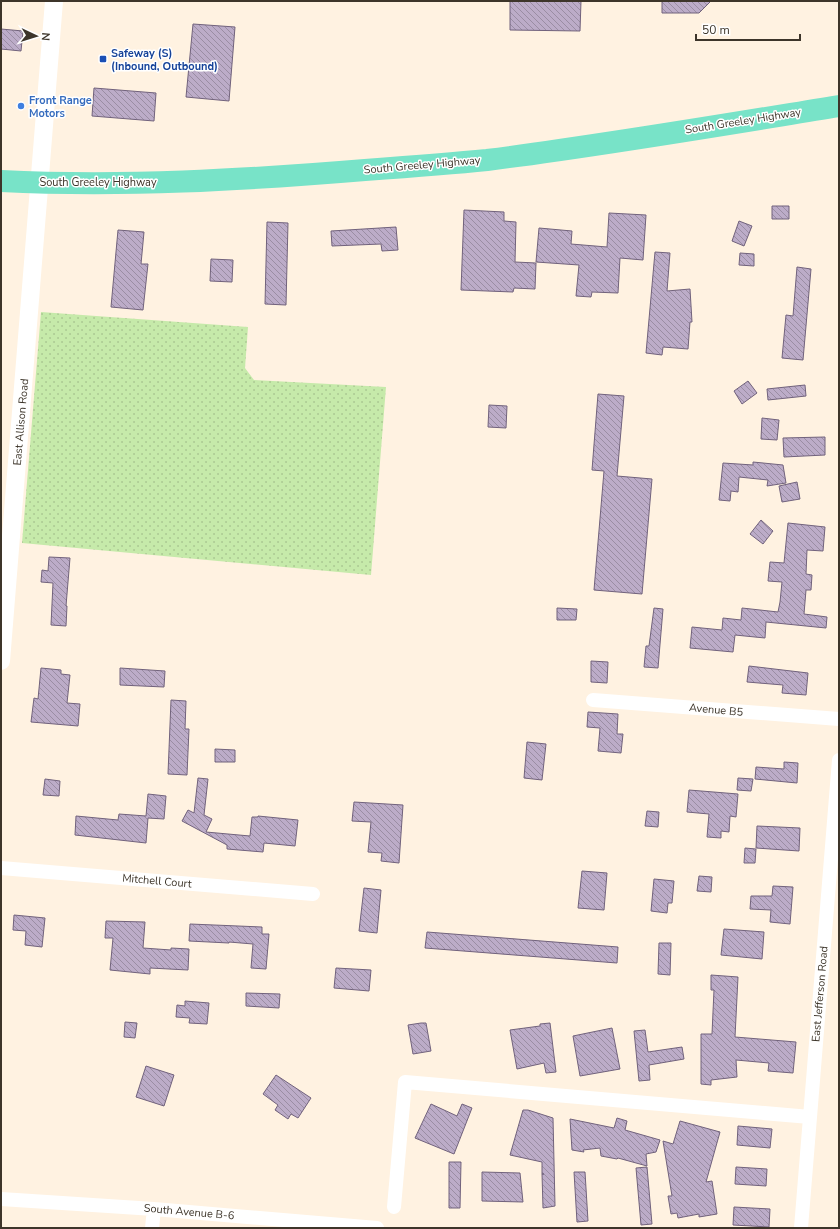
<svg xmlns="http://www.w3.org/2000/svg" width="840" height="1229" font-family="'Nunito Sans',sans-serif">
<defs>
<pattern id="grass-dots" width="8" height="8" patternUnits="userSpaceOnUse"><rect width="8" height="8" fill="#c6eaaa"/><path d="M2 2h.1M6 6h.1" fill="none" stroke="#abc992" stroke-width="1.8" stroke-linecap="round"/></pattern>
<pattern id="building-back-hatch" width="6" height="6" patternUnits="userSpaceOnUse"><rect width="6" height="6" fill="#bcacc8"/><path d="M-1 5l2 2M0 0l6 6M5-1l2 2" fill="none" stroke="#9a8da3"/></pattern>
</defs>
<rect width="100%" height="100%" fill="#fff2e1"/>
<!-- grass -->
<path fill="url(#grass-dots)" d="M 41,312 L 248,327 L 245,368 L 254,380 L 386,387 L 371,575 L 22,543 Z"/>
<!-- building -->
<path fill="url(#building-back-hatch)" stroke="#71627c" d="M 510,1 L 581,1 L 580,31 L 510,30 Z
M 662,1 L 711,1 L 699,13 L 662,13 Z
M 193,24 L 235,27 L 229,101 L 186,97 Z
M 1,29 L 23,31 L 21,51 L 1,49 Z
M 94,88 L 156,93 L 154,121 L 92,116 Z
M 772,206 L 789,206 L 789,219 L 772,219 Z
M 464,210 L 504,212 L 504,221 L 516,222 L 515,262 L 536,263 L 535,289 L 514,288 L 513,292 L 461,290 Z
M 609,213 L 646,215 L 643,260 L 620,258 L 618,293 L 592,292 L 591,297 L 576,296 L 579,265 L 536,262 L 539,228 L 572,231 L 571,244 L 607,247 Z
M 739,221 L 752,226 L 744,246 L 732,241 Z
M 267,222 L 288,223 L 286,305 L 265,304 Z
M 396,227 L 398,250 L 382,251 L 381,244 L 332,246 L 331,231 Z
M 118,230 L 144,232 L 141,264 L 148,264 L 143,310 L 111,307 Z
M 655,252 L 670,253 L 667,291 L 690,289 L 692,322 L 690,322 L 688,349 L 663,347 L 662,355 L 646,353 Z
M 740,253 L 754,254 L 754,266 L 739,265 Z
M 211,259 L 233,260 L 232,282 L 210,281 Z
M 797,267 L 811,269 L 803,360 L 782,358 L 786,315 L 793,316 Z
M 748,381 L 757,393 L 742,404 L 734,391 Z
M 805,385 L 806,396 L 768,400 L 767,389 Z
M 598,394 L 624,396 L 617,476 L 652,479 L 642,594 L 594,590 L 604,471 L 592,470 Z
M 489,405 L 507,406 L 506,428 L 488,427 Z
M 762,418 L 779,420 L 777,440 L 761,439 Z
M 825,437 L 825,455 L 784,457 L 783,438 Z
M 753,462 L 783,465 L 786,483 L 767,486 L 768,480 L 739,477 L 738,492 L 731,491 L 730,501 L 719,500 L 723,463 L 753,465 Z
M 797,482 L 800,499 L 782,502 L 779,486 Z
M 761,520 L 773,531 L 763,544 L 750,534 Z
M 788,523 L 825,527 L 823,551 L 807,550 L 806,574 L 812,575 L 811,590 L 806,590 L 804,614 L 827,617 L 826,628 L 766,622 L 765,638 L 735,635 L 733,652 L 690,648 L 692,627 L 722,630 L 723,618 L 741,620 L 742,608 L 778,612 L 780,602 L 782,582 L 768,581 L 770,562 L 784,563 Z
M 49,557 L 70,558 L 66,606 L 67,606 L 66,626 L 51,625 L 53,583 L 41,582 L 42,570 L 48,571 Z
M 557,608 L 577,609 L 576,620 L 557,620 Z
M 654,608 L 663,609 L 658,668 L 644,667 L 646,646 L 649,646 Z
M 591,661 L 608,662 L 607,683 L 591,682 Z
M 749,666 L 808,673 L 806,695 L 782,693 L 783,685 L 747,682 Z
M 41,668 L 61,670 L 61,674 L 70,675 L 67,703 L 80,704 L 78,726 L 31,722 L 34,698 L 38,699 Z
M 120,668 L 165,671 L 164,687 L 120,685 Z
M 171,700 L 186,701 L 185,729 L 189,729 L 187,775 L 168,774 Z
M 588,712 L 618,714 L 617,734 L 623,734 L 621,753 L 598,751 L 600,728 L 587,727 Z
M 527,742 L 546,744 L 542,780 L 524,778 Z
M 215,749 L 235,750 L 235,762 L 215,762 Z
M 784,762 L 798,763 L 797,783 L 755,779 L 756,767 L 784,769 Z
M 198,778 L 208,779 L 204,815 L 212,819 L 206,832 L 250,836 L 252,817 L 258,817 L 258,816 L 298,820 L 295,846 L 264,843 L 263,852 L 227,849 L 227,845 L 182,821 L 188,810 L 194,813 Z
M 738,778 L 753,779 L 751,791 L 737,790 Z
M 45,779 L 60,781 L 59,796 L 43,795 Z
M 689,790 L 738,794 L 736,817 L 730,816 L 729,832 L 721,831 L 721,838 L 707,837 L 709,814 L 687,812 Z
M 148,794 L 166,796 L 164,819 L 148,818 L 146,843 L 75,835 L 76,816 L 118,820 L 119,814 L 146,816 Z
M 354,802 L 403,805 L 399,863 L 381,861 L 382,853 L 368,852 L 371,822 L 352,821 Z
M 647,811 L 659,812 L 658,827 L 645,826 Z
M 757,826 L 800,828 L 799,851 L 756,848 Z
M 745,848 L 756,849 L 755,863 L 744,863 Z
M 582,871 L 607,873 L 604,910 L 578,908 Z
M 699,876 L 712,877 L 711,892 L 697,891 Z
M 654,879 L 674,881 L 672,903 L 668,903 L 667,913 L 651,911 Z
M 773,886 L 793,887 L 790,924 L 770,922 L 771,910 L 750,909 L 751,896 L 772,896 Z
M 364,888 L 381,890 L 377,933 L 359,931 Z
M 14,915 L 45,918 L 42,947 L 25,945 L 26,931 L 13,930 Z
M 106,921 L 145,922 L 143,948 L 171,950 L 171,948 L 189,949 L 188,970 L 150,968 L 150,974 L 110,970 L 113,938 L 105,938 Z
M 190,924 L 262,927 L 262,934 L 269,934 L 266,969 L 251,968 L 253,944 L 229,942 L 229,943 L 189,941 Z
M 724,929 L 764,932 L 762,959 L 721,955 Z
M 427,932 L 618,947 L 617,963 L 425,948 Z
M 659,943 L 671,943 L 670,975 L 658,974 Z
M 336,968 L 371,970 L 369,991 L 334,988 Z
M 711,975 L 738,977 L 735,1037 L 796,1042 L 793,1073 L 768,1071 L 769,1063 L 736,1060 L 737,1077 L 711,1080 L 711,1085 L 701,1084 L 701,1034 L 712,1034 L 714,990 L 711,990 Z
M 246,993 L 280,994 L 279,1008 L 246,1006 Z
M 185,1001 L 209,1003 L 207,1024 L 189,1023 L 190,1018 L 176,1017 L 177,1005 L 185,1006 Z
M 125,1022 L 137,1023 L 135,1038 L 124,1037 Z
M 421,1023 L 426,1023 L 431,1051 L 413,1054 L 408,1025 Z
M 550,1023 L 556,1072 L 546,1073 L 544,1063 L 517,1069 L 510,1030 L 540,1026 L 540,1024 Z
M 612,1028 L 620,1069 L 580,1076 L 573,1036 Z
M 645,1030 L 648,1052 L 682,1047 L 684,1059 L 649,1065 L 650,1080 L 639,1081 L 634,1031 Z
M 146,1066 L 174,1075 L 164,1106 L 136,1097 Z
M 276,1075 L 311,1098 L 298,1118 L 291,1114 L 288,1119 L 275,1110 L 278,1105 L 263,1094 Z
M 431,1104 L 457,1116 L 462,1104 L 472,1108 L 454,1154 L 415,1138 Z
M 523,1110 L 528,1110 L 553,1118 L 555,1206 L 543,1208 L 542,1174 L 544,1174 L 542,1174 L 542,1162 L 510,1155 Z
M 617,1118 L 627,1121 L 625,1130 L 660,1140 L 656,1152 L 646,1154 L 647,1166 L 618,1158 L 617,1159 L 601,1156 L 600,1148 L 583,1150 L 584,1152 L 572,1150 L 570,1119 L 614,1128 Z
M 680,1121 L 720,1132 L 706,1182 L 712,1181 L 717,1214 L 699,1217 L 699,1214 L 678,1218 L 677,1213 L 671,1214 L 668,1196 L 672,1196 L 663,1141 L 673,1144 Z
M 738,1126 L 772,1129 L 770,1148 L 737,1145 Z
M 449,1162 L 461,1162 L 460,1208 L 449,1208 Z
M 647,1167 L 652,1224 L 641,1225 L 636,1168 Z
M 736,1167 L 767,1169 L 766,1186 L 735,1184 Z
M 482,1172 L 520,1173 L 523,1202 L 482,1201 Z
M 574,1172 L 585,1172 L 588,1221 L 577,1222 Z
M 734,1207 L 770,1209 L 769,1227 L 733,1225 Z"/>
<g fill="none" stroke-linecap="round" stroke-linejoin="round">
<!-- minor -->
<path stroke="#fff" stroke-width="14" d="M 593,700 L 839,719
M 1,868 L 313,894
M 1,1199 L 154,1209 L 377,1228
M 394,1207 L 405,1082 L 810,1117
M 152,1228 L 154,1209
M 801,1228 L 839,760"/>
<!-- tertiary -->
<path stroke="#fff" stroke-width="18" d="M 1,661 L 54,1"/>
<!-- trunk -->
<path stroke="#78e3c8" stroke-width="22" d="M 1,181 C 122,187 244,180 365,170 C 406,167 447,164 487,160 C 605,145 722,125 839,106"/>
</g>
<!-- markers -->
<rect fill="#1a4fb4" stroke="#fff" stroke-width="1.5" x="99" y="55" width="8" height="8" rx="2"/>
<circle fill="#3f7fe0" stroke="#fff" stroke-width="1.5" cx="21" cy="106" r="4"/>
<g text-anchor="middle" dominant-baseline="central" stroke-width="3" stroke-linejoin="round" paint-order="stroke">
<!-- transit labels -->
<g font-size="11" font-weight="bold" fill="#164399" stroke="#fff" text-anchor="start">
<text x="111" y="53">Safeway (S)<tspan x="111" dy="13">(Inbound, Outbound)</tspan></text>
</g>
<!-- shop labels -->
<g font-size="11" font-weight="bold" fill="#366cbe" stroke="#fff" text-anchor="start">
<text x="29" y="100">Front Range<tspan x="29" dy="13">Motors</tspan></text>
</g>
<!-- street labels -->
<g font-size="11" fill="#3d352a" stroke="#fff">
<text transform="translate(743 121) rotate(-9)">South Greeley Highway</text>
<text transform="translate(422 165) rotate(-5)">South Greeley Highway</text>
<text x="98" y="182">South Greeley Highway</text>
<text transform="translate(21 422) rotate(-85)">East Allison Road</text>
<text transform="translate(716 710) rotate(5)">Avenue B5</text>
<text transform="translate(157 881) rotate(5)">Mitchell Court</text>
<text transform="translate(820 994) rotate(-85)">East Jefferson Road</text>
<text transform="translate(189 1212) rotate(5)">South Avenue B-6</text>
</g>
</g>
<!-- border -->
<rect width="840" height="1229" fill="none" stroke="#3d352a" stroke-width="4"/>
<!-- north arrow -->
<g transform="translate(36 36) rotate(94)" stroke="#ffffff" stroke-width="3" paint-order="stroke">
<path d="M0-3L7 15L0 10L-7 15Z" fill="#3d352a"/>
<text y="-6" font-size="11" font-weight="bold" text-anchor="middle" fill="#3d352a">N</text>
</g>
<!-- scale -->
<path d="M696 34v6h104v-6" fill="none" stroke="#3d352a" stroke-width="2"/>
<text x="702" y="34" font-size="12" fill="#3d352a" stroke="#ffffff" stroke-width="3" paint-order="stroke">50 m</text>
</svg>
